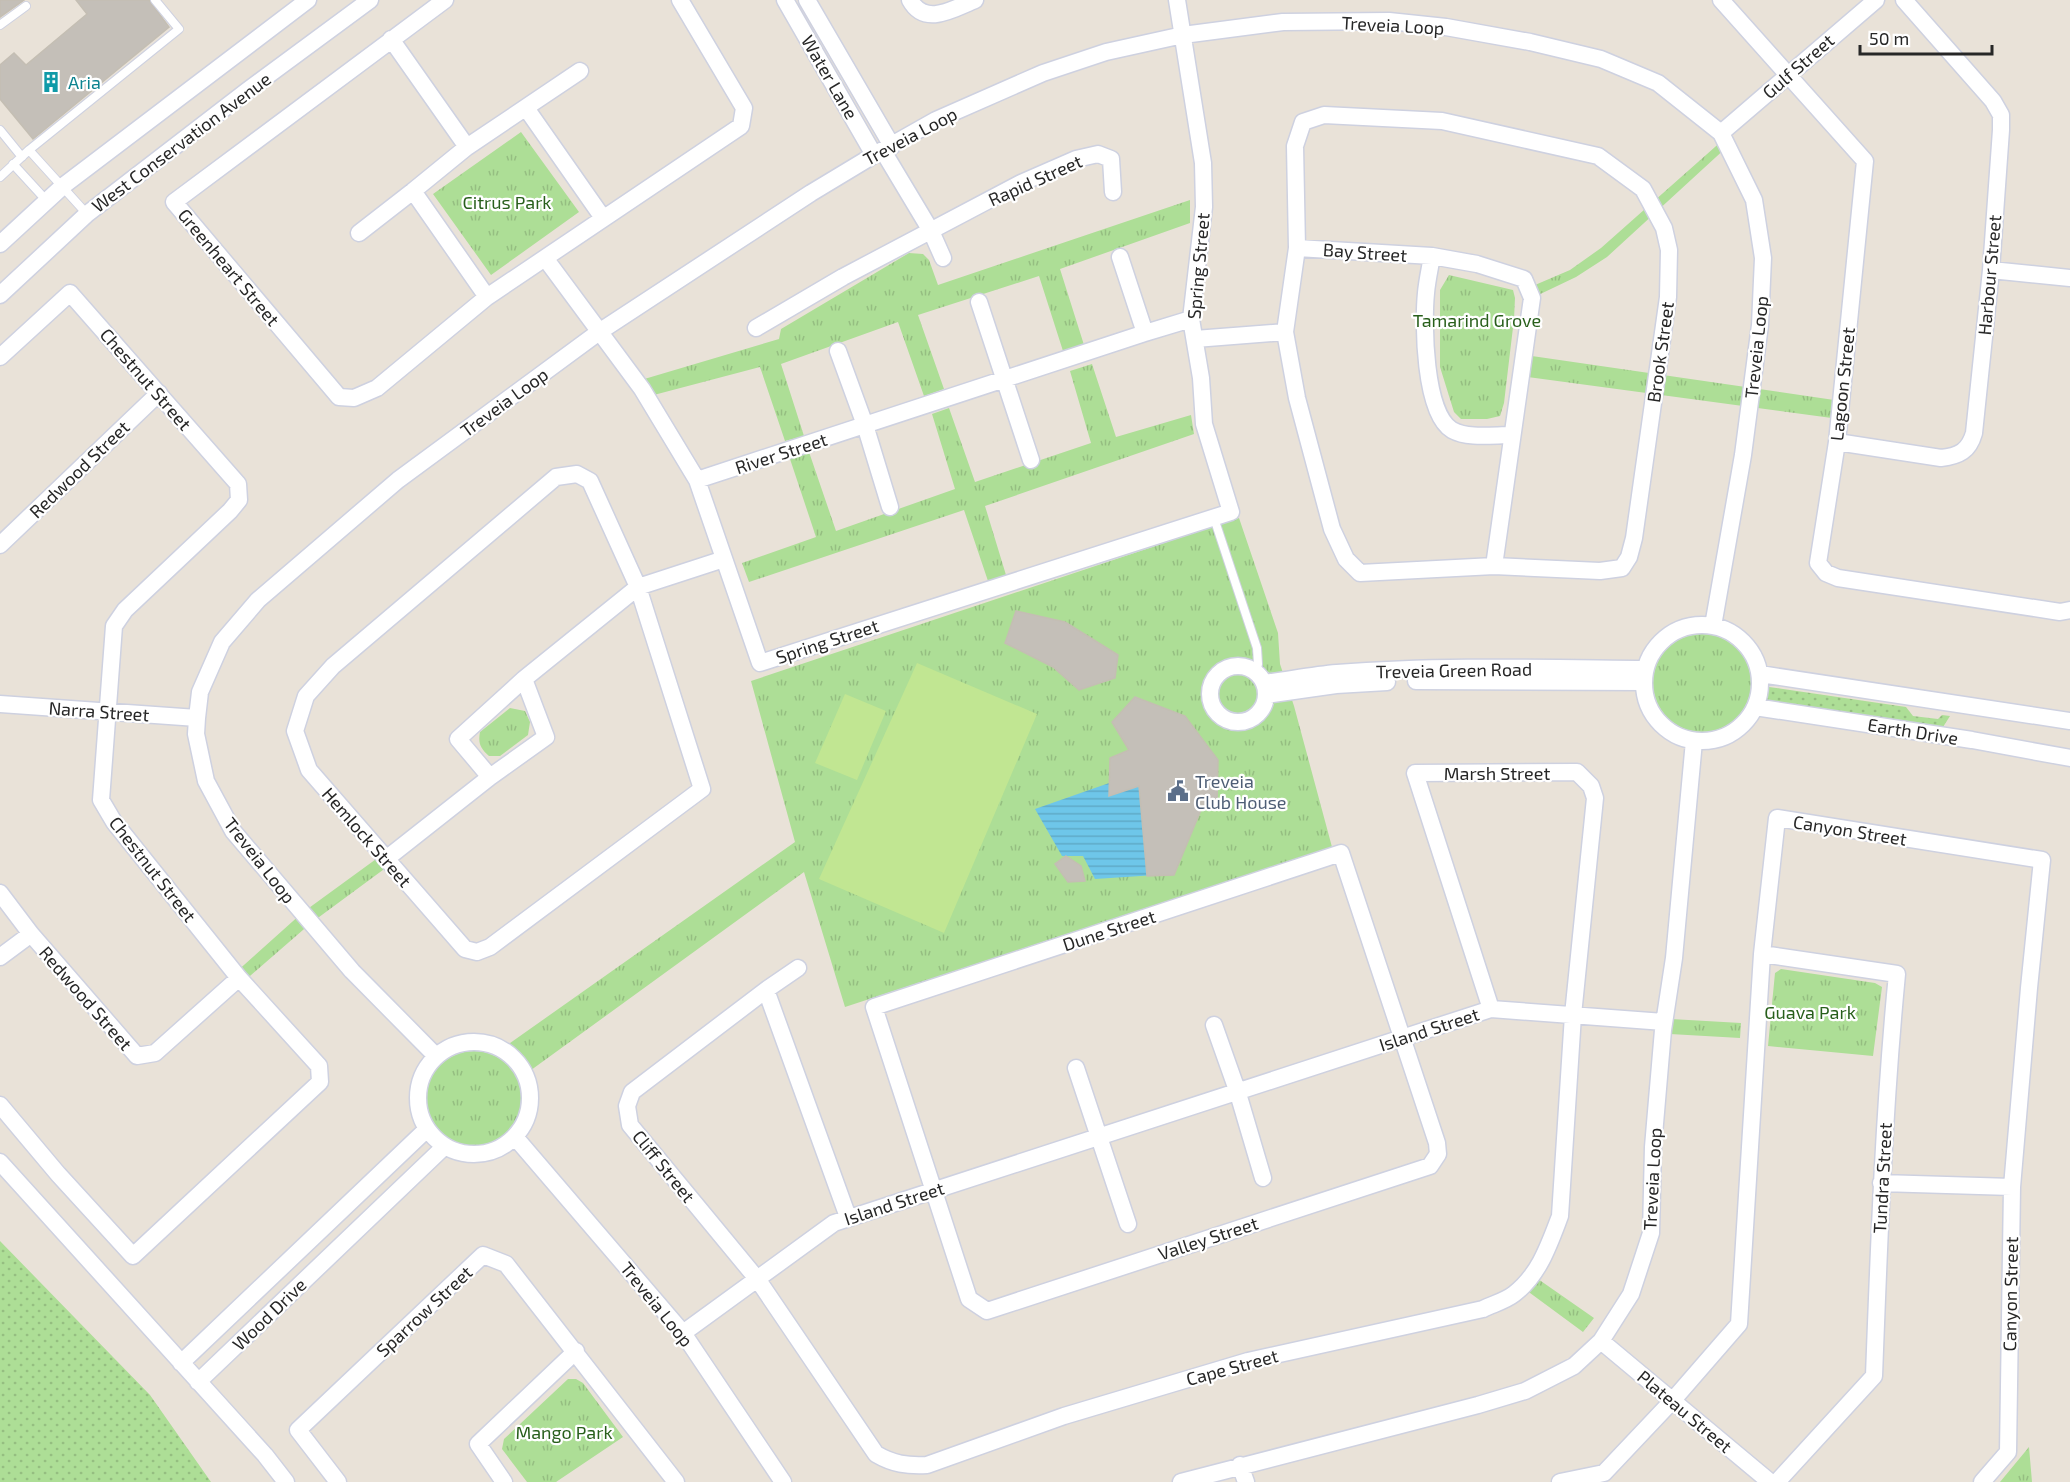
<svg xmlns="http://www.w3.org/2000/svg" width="2070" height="1482" font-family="'Exo 2',sans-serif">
<defs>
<pattern id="grass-dots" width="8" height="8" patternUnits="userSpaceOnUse" patternTransform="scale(1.5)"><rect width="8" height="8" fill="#adde96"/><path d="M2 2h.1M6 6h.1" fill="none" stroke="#95be81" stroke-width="1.8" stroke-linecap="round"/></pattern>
<pattern id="park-tufts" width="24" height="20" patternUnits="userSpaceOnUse" patternTransform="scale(1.5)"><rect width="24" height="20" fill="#adde96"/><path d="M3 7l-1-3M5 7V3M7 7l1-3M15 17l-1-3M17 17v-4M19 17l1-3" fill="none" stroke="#95be81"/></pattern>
<pattern id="water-rules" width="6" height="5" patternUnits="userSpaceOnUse" patternTransform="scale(1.5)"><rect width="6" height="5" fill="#6ec6e9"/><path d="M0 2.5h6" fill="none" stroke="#5faac8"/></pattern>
</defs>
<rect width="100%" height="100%" fill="#e9e2d8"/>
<!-- grass -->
<path fill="url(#grass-dots)" d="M 1769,687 L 1906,707 L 1913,716 L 1938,719 L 1942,715 L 1950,716 L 1943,727 L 1767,701 L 1764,696 L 1764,691 Z
M 0,1241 L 150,1395 L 211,1482 L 0,1482 Z"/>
<!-- park -->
<path fill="url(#park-tufts)" d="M 521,132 L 579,212 L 491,275 L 433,194 Z
M 1724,139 L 1728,146 L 1607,257 L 1576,277 L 1532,298 L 1528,288 L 1570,270 L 1601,248 Z
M 1190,200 L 1190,223 L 1060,269 L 1084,345 L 1063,351 L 1039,276 L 918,315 L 944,389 L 924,396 L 898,322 L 781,364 L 804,436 L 785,441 L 760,367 L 650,396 L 641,380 L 779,339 L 781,329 L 909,253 L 923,254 L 929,260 L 938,285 Z
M 1449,275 L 1513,290 L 1515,298 L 1514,319 L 1504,403 L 1500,416 L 1487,419 L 1461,419 L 1454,412 L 1440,367 L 1440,290 Z
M 1525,355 L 1841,401 L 1839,419 L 1521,376 Z
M 1092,364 L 1116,437 L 1191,415 L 1194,434 L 985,506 L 1006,575 L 988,581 L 964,510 L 749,582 L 742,563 L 816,537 L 790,459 L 809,452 L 836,531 L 955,489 L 932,414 L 949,408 L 975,482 L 1091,443 L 1070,371 Z
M 1239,518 L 1278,633 L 1280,664 L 1294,706 L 1332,847 L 845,1007 L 804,872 L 527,1073 L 517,1059 L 503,1048 L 795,842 L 751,681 Z
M1653 683a49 49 0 1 1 98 0a49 49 0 1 1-98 0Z
M 510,708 L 525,711 L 530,722 L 528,735 L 500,756 L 489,756 C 480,748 478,743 480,732 Z
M 383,854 L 391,864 L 311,923 L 243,982 L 235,973 L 302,913 Z
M 1781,969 L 1875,983 L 1882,987 L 1873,1056 L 1768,1046 L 1775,973 Z
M 1671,1019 L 1741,1023 L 1740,1038 L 1670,1034 Z
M426 1099a48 48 0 1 1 96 0a48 48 0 1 1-96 0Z
M 1538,1279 L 1594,1318 L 1583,1332 L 1526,1290 Z
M 568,1379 L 576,1379 L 583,1383 L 623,1437 L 556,1482 L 527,1482 L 502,1449 L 504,1439 Z
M 2029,1447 L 2032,1482 L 2000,1482 Z"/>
<!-- pitch -->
<path fill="#c1e692" d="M 917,663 L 1037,714 L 944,933 L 819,879 Z
M 845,694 L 886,711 L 857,780 L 815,763 Z"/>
<!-- water -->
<path fill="url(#water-rules)" d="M 1147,781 L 1156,875 L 1095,879 L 1083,856 L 1062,856 L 1035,809 L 1112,782 Z"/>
<!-- building -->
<path fill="#c4bfb8" stroke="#c4beb3" stroke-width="1.5" d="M 0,0 L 24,0 L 0,17 Z
M 76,0 L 149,0 L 169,27 L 33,139 L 0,99 L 0,65 L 14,53 L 26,65 L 87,14 Z
M 1016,611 L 1065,622 L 1118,655 L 1115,678 L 1079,690 L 1053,667 L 1005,643 Z
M 1135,697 L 1185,716 L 1218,760 L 1217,805 L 1203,805 L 1174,875 L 1147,876 L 1139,786 L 1109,796 L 1110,758 L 1129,750 L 1112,722 Z
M 1066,856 L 1081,866 L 1085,881 L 1068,882 L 1055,864 Z"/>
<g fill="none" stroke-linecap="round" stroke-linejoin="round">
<defs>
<path id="lane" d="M 0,25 L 26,6
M 0,130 L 22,157
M 29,150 L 87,214
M 13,164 L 46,200
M 0,177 L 29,150 L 179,29 L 155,0
M 1214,518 L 1257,648 L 1258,664 L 1256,672"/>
<path id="street" d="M 445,0 L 174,202 L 339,397 L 354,398 L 377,388 L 487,297 L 741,126 L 744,108 L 680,0
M 785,0 L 874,155
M 807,0 L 892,146
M 910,0 C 925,27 953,9 975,0
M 1721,0 L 1865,161 L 1837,442 L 1818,563 L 1826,573 L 1838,578 L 2060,612 L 2070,610
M 391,39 L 467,147
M 526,108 L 603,218
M 1324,115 L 1442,121 L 1598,156 L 1643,189 L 1664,228 L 1669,250 L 1668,297 L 1634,538 L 1629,557 L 1622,568 L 1600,571 L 1494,566 L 1360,573 L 1346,559 L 1332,529 L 1297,398 L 1285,332 L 1297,248 L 1295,146 L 1303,122 Z
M 1721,133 L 1876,0
M 883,151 L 931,231 L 943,258
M 359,233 L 413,191
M 0,244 L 63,186 L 308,0
M 1297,248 L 1432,256 L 1477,264 L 1524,279 L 1532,298 L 1494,566
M 1432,256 C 1430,268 1427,281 1426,293 C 1423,323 1424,413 1452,430 C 1468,439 1493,435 1511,435
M 1120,257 L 1145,333
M 545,258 L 642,389 L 697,480 L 760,663 L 1231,512 L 1204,424 L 1201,378 L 1191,319 L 1204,207 L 1203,163 L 1177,0
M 1991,270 L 2070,278
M 0,295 L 87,214 L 248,90 L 370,0
M 487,297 L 413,191 L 467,147 L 580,71
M 979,302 L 1031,460
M 756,328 L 843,277 L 1021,183 L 1076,159 L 1098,154 L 1111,159 L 1113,192
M 1195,339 L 1285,332
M 838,351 L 865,425 L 890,507
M 0,357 L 70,293 L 238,484 L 239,500 L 230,511 L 125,610 L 114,626 L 101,800 L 114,822 L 239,978 L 319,1066 L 320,1082 L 133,1256 L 58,1174 L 0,1105
M 1837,442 L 1941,458 C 1959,456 1969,451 1974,433 L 1991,270 L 2001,130 L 2001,115 L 1993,101 L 1904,0
M 577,474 L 590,481 L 638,587 L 702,789 L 490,947 L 477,952 L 465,949 L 309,770 L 295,731 L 306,696 L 333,666 L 556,477 Z
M 697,480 L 1145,333 L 1191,319
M 0,545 L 159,393
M1644 683a58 58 0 1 1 116 0a58 58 0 1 1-116 0Z
M1210 694a28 28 0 1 1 56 0a28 28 0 1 1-56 0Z
M 1760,674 L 2070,721
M 1416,681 L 1644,682
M 1264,683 C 1288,680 1313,675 1337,673 C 1439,665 1543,668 1645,669
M 1266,695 L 1336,685 L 1387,682
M 0,704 L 197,718
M 1755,707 L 1972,740 L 2070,758
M 490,777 L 546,737 L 524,679
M 1341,853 L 1437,1143 L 1438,1154 L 1430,1166 L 987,1311 L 969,1299 L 874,1007 Z
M 386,859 L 490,777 L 458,739 L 524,679 L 638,587 L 724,559
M 0,893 L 31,934 L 137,1056 L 155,1053 L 239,978
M 1762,954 L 1897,974 C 1884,1108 1879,1242 1874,1376 L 1777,1482
M 0,957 L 31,934
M 766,990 L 798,968
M 1214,1025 L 1237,1090 L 1263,1178
M418 1098a56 56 0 1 1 112 0a56 56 0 1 1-112 0Z
M 436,1056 L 352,971 L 233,831 L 206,781 L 196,734 L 197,718 L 200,692 L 222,642 L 258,600 L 398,480 L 599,332 L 811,193 L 874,155 L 936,120 L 1043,73 L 1106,52 L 1183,35 L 1283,22 L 1389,21 L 1446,27 L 1530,42 L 1601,59 L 1658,83 L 1721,133 L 1754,200 L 1763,258 L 1760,325 L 1743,455 L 1713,626
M 1076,1068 L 1128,1224
M 515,1137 L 683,1333 L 783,1482
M 0,1162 L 265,1455 L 286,1482
M 1881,1183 L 2012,1187
M 848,1217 L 766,990 L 632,1092 L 627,1106 L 630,1125 L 758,1280 L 876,1454 C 893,1464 907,1466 927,1465 L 1064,1416 L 1248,1361 L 1483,1309 C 1493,1304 1505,1301 1514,1294 C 1539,1275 1549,1245 1560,1216 L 1573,1015 L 1595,798 L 1591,786 L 1577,772 L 1415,773 L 1491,1009
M 683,1333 L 834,1223 L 1491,1009 L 1664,1022
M 1601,1341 L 1770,1482
M 181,1363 L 427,1129
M 198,1382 L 445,1146
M 1240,1465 L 1246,1482
M 338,1482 L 298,1430 L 483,1255 L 506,1264 L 676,1482
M 504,1482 L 478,1444 L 576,1351
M 1181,1482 L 1478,1405 L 1525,1391 L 1574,1366 L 1601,1341 L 1631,1294 L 1651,1233 L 1653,1147 L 1663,1030 L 1674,958 L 1694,741
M 1560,1482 L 1604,1473 L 1673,1400 L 1739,1324 L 1762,954 L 1777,818 L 2042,860 L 2029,988 L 2012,1187 L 2008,1452 L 1982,1482"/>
</defs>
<!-- lane casing -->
<use href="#lane" stroke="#ced1e0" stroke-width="10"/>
<!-- street casing -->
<use href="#street" stroke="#ced1e0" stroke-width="19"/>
<!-- lane -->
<use href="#lane" stroke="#fff" stroke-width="8"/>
<!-- street -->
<use href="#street" stroke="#fff" stroke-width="16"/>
</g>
<!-- icons -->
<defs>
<symbol id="building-bare" viewBox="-9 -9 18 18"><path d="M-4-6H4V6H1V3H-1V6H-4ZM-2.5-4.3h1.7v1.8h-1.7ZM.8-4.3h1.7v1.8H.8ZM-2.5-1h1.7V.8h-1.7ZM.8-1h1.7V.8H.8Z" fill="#0f9aa8" stroke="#fff" stroke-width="2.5" paint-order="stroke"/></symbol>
<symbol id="civic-bare" viewBox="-9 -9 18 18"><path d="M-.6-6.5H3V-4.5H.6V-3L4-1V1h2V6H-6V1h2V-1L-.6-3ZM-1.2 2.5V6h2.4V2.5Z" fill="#5c6f8a" stroke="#fff" stroke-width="2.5" paint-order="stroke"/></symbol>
</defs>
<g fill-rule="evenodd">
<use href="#building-bare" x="36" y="67" width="30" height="30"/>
<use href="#civic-bare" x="1163" y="776" width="30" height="30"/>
</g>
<g text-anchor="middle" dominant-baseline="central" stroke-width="4.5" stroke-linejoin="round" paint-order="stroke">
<!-- street labels -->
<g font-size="18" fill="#272727" stroke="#fff">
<text transform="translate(1393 25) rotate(3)">Treveia Loop</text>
<text transform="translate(1798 66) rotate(-41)">Gulf Street</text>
<text transform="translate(830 77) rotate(60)">Water Lane</text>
<text transform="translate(910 136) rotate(-28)">Treveia Loop</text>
<text transform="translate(181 142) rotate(-37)">West Conservation Avenue</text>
<text transform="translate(1035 180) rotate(-24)">Rapid Street</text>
<text transform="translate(1365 252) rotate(4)">Bay Street</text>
<text transform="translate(1198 266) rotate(-85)">Spring Street</text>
<text transform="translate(229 267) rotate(50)">Greenheart Street</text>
<text transform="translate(1989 275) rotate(-85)">Harbour Street</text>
<text transform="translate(1756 347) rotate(-84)">Treveia Loop</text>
<text transform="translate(1660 352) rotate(-82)">Brook Street</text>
<text transform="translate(146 379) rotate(49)">Chestnut Street</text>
<text transform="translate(1842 384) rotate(-84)">Lagoon Street</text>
<text transform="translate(504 402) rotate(-36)">Treveia Loop</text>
<text transform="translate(781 453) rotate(-18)">River Street</text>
<text transform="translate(79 469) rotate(-44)">Redwood Street</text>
<text transform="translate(827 641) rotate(-18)">Spring Street</text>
<text transform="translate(1454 670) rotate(-1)">Treveia Green Road</text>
<text transform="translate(99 711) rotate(4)">Narra Street</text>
<text transform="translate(1913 731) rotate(9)">Earth Drive</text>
<text x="1497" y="773">Marsh Street</text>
<text transform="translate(1850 830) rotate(9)">Canyon Street</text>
<text transform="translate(367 837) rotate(49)">Hemlock Street</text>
<text transform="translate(260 860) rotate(52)">Treveia Loop</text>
<text transform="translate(153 869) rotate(52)">Chestnut Street</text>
<text transform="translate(1109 930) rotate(-18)">Dune Street</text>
<text transform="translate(86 998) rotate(49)">Redwood Street</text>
<text transform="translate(1429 1029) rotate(-18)">Island Street</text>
<text transform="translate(664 1166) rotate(51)">Cliff Street</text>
<text transform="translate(1882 1178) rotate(-87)">Tundra Street</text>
<text transform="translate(1652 1179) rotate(-87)">Treveia Loop</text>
<text transform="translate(894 1203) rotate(-18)">Island Street</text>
<text transform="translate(1208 1238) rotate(-18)">Valley Street</text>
<text transform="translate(2010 1294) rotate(-89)">Canyon Street</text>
<text transform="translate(657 1304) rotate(51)">Treveia Loop</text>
<text transform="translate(424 1311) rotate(-43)">Sparrow Street</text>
<text transform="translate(269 1314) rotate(-44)">Wood Drive</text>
<text transform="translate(1232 1367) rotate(-15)">Cape Street</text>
<text transform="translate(1685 1411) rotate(40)">Plateau Street</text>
</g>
<!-- culture labels -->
<g font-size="18" fill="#0d838f" stroke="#fff" text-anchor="start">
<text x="68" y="82">Aria</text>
</g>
<!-- park labels -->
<g font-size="18" fill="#285f1b" stroke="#fff">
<text x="507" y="202">Citrus Park</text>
<text x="1477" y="320">Tamarind Grove</text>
<text x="1810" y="1012">Guava Park</text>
<text x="564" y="1432">Mango Park</text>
</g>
<!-- service labels -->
<g font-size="18" fill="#4e5e75" stroke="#fff" text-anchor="start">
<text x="1195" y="781">Treveia<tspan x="1195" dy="21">Club House</tspan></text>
</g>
</g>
<!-- scale -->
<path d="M1860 45v9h132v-9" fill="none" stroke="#272727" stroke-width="3"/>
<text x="1869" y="45" font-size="18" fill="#272727" stroke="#ffffff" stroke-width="4.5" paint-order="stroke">50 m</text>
</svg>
